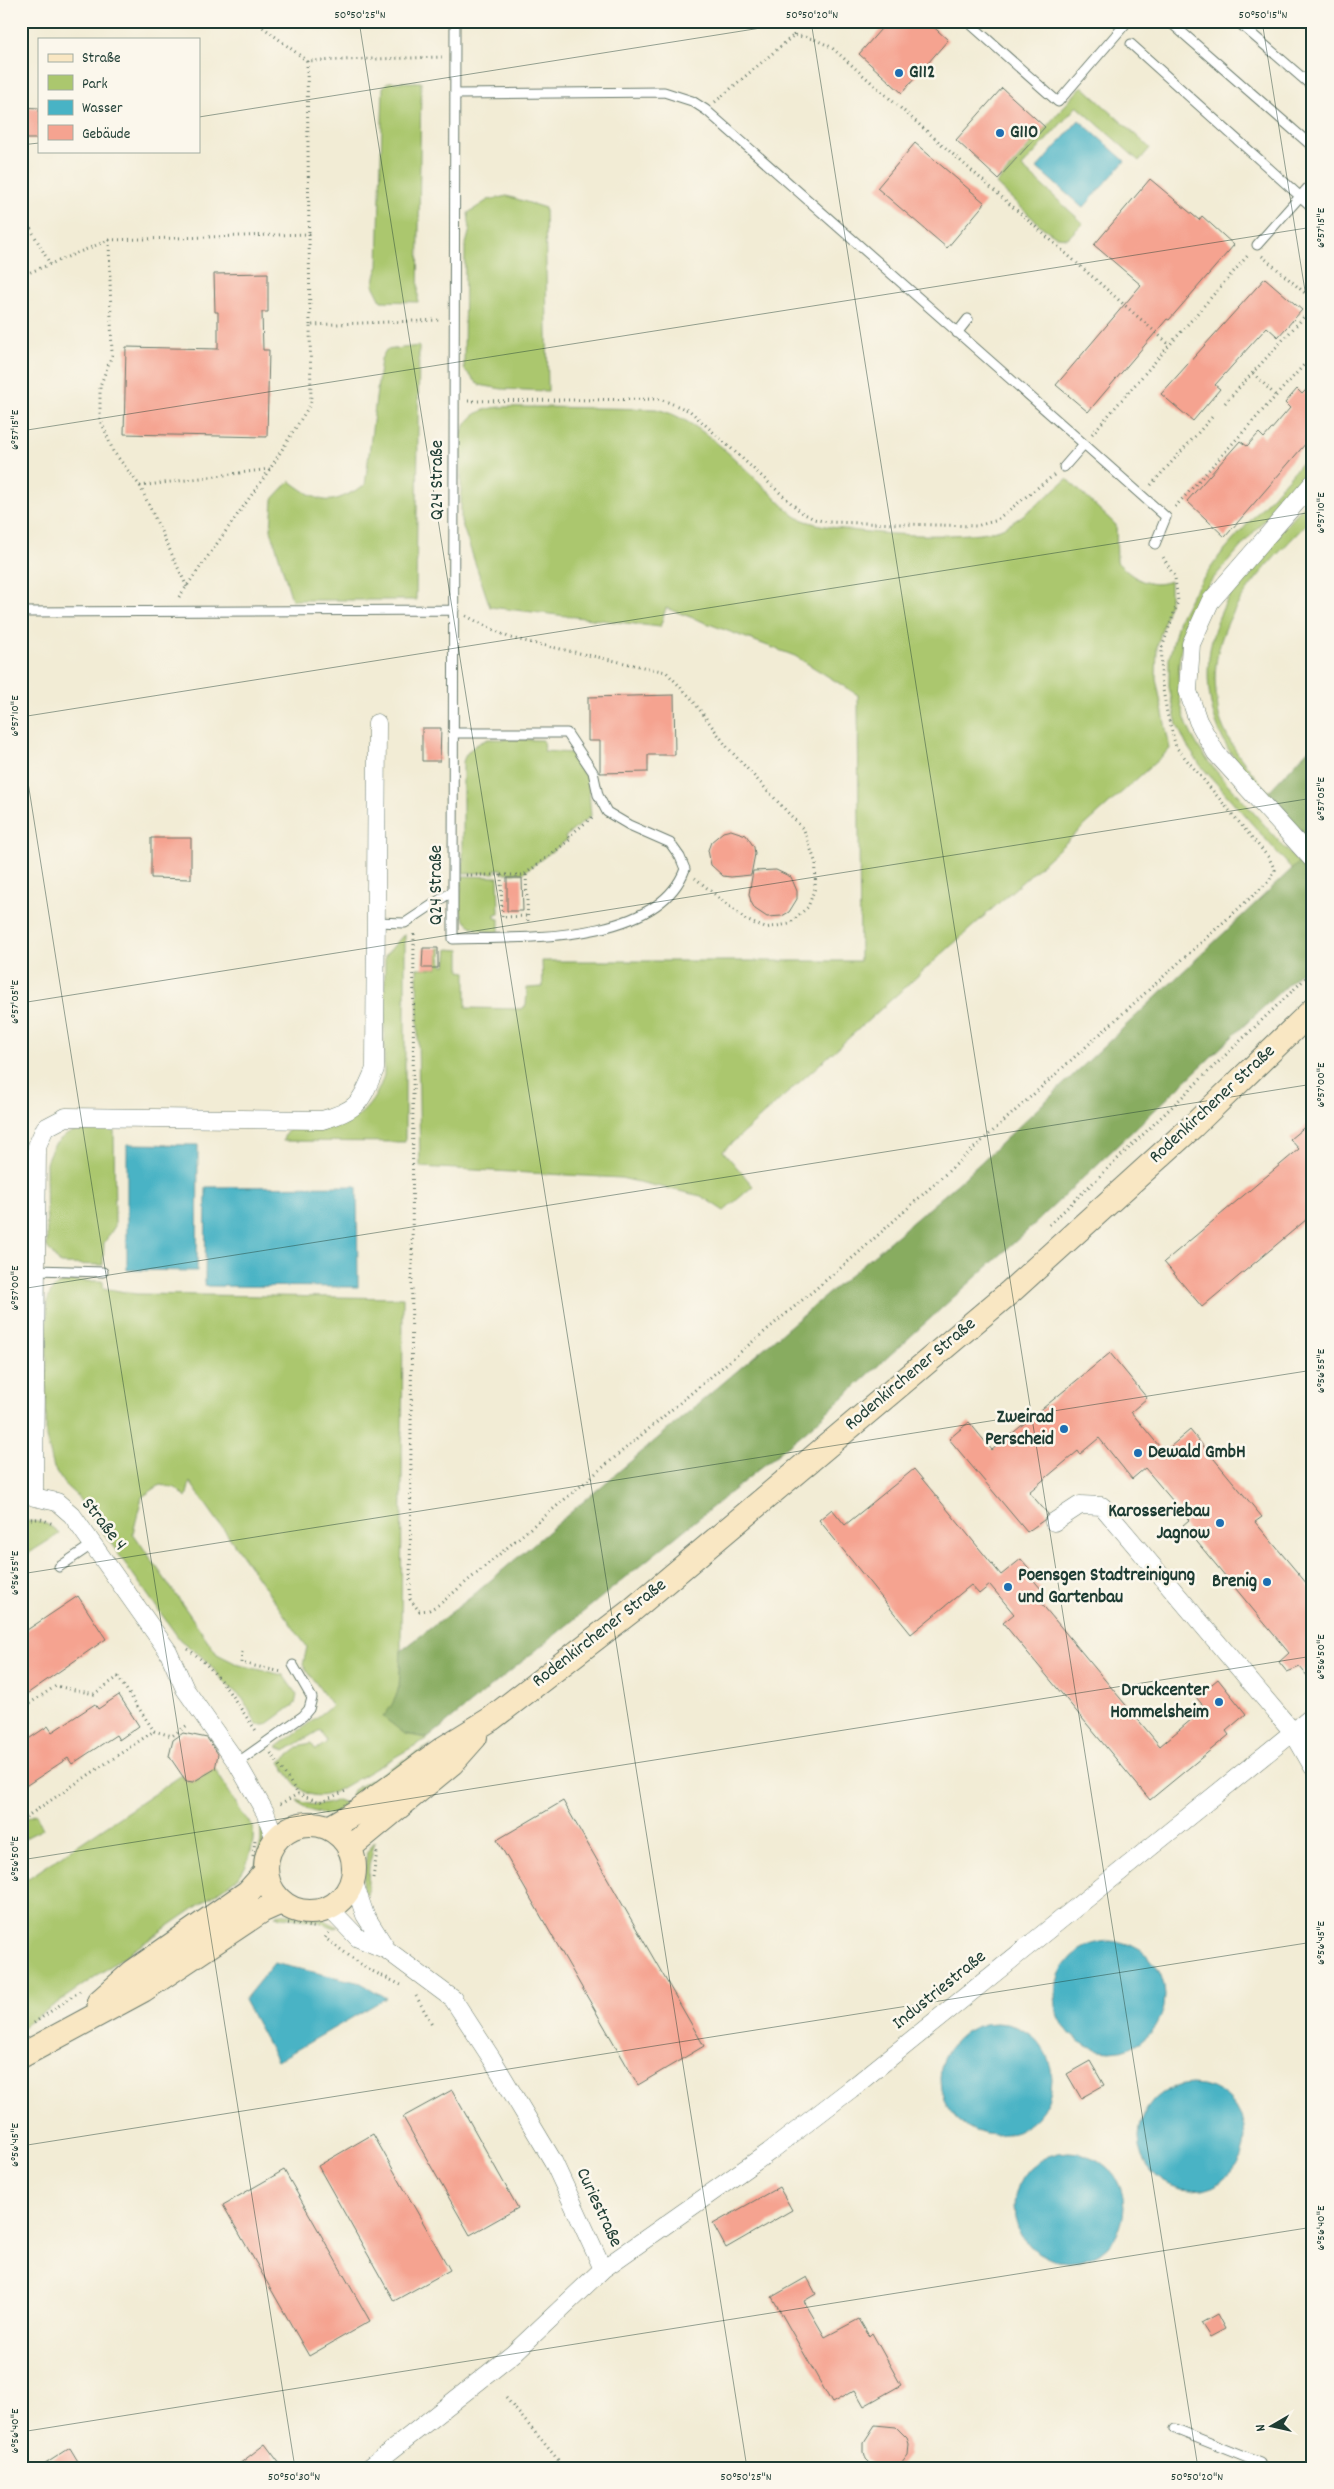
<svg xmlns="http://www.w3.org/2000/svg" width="1334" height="2489" font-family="Dekko,sans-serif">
<rect width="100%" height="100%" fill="#fbf7ec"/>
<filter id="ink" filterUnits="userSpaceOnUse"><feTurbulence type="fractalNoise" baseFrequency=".02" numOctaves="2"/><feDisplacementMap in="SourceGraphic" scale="10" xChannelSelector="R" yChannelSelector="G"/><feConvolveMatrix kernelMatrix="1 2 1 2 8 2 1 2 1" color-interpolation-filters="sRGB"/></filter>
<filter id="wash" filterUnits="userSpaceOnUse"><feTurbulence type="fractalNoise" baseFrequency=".0096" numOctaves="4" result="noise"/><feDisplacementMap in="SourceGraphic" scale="20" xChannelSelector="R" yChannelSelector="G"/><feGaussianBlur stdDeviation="1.12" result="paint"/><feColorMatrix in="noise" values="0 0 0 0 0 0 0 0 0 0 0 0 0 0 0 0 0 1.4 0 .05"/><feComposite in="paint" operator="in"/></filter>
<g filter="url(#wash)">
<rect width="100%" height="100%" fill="#f2ecd5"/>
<!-- green -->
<path fill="#abc76e" stroke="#658251" d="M 389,82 L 421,82 L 418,302 L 381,301 L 373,285 L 378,266 L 383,87 Z
M 1082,86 L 1150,148 L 1139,161 L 1077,106 L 1022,167 L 1083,223 L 1068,238 L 1057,237 L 1042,227 L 996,184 Z
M 507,196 L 545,208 L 548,391 L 502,389 L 479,385 L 464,369 L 465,248 L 470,229 L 468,213 L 488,200 Z
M 419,346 L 416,600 L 292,600 L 271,530 L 273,499 L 290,481 C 324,506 329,506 365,485 L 381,359 L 386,350 Z
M 540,407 L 656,409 C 701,419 739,465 773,495 C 780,502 787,510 795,516 C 824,535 967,541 1000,529 C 1018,522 1052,492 1067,479 L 1116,525 L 1117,562 C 1131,576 1148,590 1170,581 L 1170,600 L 1157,647 L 1156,678 L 1170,749 L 723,1151 L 753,1186 L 724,1211 L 701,1196 L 621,1178 L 420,1167 L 417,968 L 438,968 L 438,948 L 441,948 L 442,965 L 446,965 L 448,949 L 460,950 L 460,971 L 466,972 L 466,1008 L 521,1009 L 526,1006 L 527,988 L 543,987 L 542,961 L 860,961 L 858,695 L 795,656 L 666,608 L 660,627 L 490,607 L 461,521 L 461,436 C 471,399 509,408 540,407 Z
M 1313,450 L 1313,464 L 1212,580 C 1178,628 1165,688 1195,741 C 1206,761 1222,778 1238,795 C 1258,818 1278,840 1298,863 L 1292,869 L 1201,766 L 1187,746 L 1177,725 L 1169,687 L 1169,659 L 1179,619 L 1191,596 L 1220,555 Z
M 1313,495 L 1313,517 C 1264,569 1204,621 1217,700 C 1218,707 1218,715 1221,722 C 1234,757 1264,786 1288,813 L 1285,817 C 1265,794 1243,773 1227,747 C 1203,705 1202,651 1223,608 C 1242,569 1285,528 1313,495 Z
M 488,739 L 543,740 L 544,751 L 571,753 L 588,780 L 591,816 L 565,837 L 567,840 L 523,873 L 502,873 L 501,869 L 495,869 L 495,873 L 463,873 L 463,762 C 466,750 476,744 488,739 Z
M 463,876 L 498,877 L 499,913 L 495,914 L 495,918 L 499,919 L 499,932 C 457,931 457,912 463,876 Z
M 405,933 L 405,1142 L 283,1141 C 284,1136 286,1131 291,1129 C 299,1125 313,1128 322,1128 C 355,1127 375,1105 384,1075 L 385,956 Z
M 21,1088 L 28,1096 L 27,1113 L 21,1114 Z
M 79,1129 L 114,1129 L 115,1226 L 104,1243 L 103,1265 L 60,1264 L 47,1247 L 46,1164 C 51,1144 61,1136 79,1129 Z
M 21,1147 L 27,1157 L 28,1174 L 27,1269 L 21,1283 Z
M 65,1281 L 103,1281 L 103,1288 L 136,1294 L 403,1298 L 401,1651 L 399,1692 L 395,1703 L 405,1734 L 428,1738 L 335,1792 C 305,1804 295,1785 280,1762 L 302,1745 L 311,1743 L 316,1750 L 327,1742 L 320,1730 L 285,1751 L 277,1747 L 332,1706 L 303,1665 L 307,1647 L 190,1482 L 186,1498 L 176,1488 L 160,1485 L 142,1497 L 133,1533 L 217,1654 L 239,1665 L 283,1675 L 297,1695 L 295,1704 L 266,1725 L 257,1725 L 243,1699 L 223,1681 L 206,1660 L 180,1640 L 77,1496 L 64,1484 L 54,1468 L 46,1437 L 47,1303 C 50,1291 54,1286 65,1281 Z
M 21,1343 C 28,1355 29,1370 21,1381 Z
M 21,1413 L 26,1419 L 28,1462 L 21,1469 Z
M 21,1522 C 37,1520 49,1522 59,1534 L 21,1558 Z
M 432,1744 L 358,1806 L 351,1797 L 353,1790 Z
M 215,1769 L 245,1818 L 253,1826 C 255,1844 249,1864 238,1878 L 21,2028 L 21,1883 L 182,1775 L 186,1781 L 193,1782 Z
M 297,1800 C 312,1806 322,1807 337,1800 L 345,1803 L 350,1810 C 331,1816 310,1816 297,1800 Z
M 36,1814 L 43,1829 L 21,1840 L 21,1821 Z
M 261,1824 L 265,1832 L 259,1867 L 255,1867 L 261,1841 Z
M 375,1841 L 369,1866 L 367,1895 L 362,1890 L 367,1852 Z
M 279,1913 L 321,1918 L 338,1927 L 335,1928 L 319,1922 L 275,1916 Z"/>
<!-- forest -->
<path fill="#88ac61" stroke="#54744a" d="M 1313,745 L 1313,958 L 1307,966 L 1028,1230 L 806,1431 L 428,1738 L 405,1734 L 383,1717 C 403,1693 399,1681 401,1651 L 471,1597 L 963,1179 L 1312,850 L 1285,817 L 1288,813 L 1269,791 Z"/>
<!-- water -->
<path fill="#48b3c5" stroke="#34787c" d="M 1079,120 L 1125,161 L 1083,208 L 1037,168 Z
M 127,1144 L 198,1145 L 197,1271 L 127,1270 Z
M 357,1186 L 358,1287 L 205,1286 L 206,1187 Z
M1055 1996a55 55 0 1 1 110 0a55 55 0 1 1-110 0Z
M 274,1963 L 361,1983 L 386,1998 L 277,2061 L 244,2000 Z
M940 2079a56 56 0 1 1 112 0a56 56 0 1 1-112 0Z
M1139 2137a53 53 0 1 1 106 0a53 53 0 1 1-106 0Z
M1014 2207a55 55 0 1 1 110 0a55 55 0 1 1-110 0Z"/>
<g id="blocks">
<!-- building -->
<path fill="#f5a390" d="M 888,21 L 927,21 L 948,40 L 902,93 L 859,54 Z
M 1002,88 L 1045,127 L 998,179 L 956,140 Z
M 21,107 L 39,108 L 39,139 L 21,139 Z
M 915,143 L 985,203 L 947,248 L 877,188 Z
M 1150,179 L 1199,220 L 1202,216 L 1234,245 L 1169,320 L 1167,319 L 1088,412 L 1056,385 L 1141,285 L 1094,245 Z
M 268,273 L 268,312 L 262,312 L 263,350 L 269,350 L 267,437 L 124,434 L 126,347 L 218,349 L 218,312 L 215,312 L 214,274 Z
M 1265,278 L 1302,310 L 1278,337 L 1267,327 L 1215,385 L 1220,389 L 1193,421 L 1161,394 Z
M 1313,383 L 1313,435 L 1225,537 L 1187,501 L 1240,441 L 1247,446 L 1259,433 L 1264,438 L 1290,408 L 1285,403 L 1297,389 L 1302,394 Z
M 674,695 L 675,755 L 648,755 L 648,772 L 600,773 L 600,741 L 588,741 L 588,697 Z
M 422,728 L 441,728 L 440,761 L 422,761 Z
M 731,830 L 746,835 L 754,847 L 755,854 L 751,875 L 731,877 L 723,876 L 711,865 L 708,850 L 711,842 L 723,832 Z
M 151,838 L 191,838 L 191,879 L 151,878 Z
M 776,870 L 791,877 L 797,891 L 797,899 L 789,912 L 782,916 L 767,917 L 755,909 L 751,902 L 749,894 L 753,871 Z
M 507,878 L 522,878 L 523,911 L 507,911 Z
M 423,948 L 438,948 L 438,968 L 422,968 Z
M 1313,1120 L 1313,1214 L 1202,1307 L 1164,1262 L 1299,1149 L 1290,1139 Z
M 1110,1353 L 1147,1398 L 1131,1412 L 1164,1452 L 1190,1430 L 1262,1517 L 1255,1522 L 1313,1591 L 1313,1683 L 1300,1667 L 1287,1672 L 1279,1662 L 1289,1653 L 1183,1525 L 1189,1520 L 1145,1468 L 1132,1479 L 1099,1438 L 1080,1454 L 1078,1451 L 1029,1492 L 1048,1514 L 1044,1520 L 1027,1532 L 949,1439 L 969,1422 L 992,1450 Z
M 914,1469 L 1001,1575 L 1021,1559 L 1033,1573 L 1030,1576 L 1042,1590 L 1035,1596 L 1160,1746 L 1205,1708 L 1196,1697 L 1218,1679 L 1246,1714 L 1226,1731 L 1229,1735 L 1150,1800 L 1003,1623 L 1014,1614 L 990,1585 L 979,1594 L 971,1585 L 911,1634 L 819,1520 L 832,1509 L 845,1525 Z
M 78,1596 L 106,1639 L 21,1698 L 21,1634 Z
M 119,1695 L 139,1726 L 119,1740 L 116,1735 L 72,1764 L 68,1758 L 21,1789 L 21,1744 L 48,1726 L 52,1732 L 95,1704 L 98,1709 Z
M 183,1733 L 207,1738 L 218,1754 L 215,1769 L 193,1782 L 186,1781 L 169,1756 L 173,1740 Z
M 563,1801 L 704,2046 L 638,2085 L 497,1840 Z
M 1090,2061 L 1104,2085 L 1081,2098 L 1067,2074 Z
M 452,2090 L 518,2208 L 470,2235 L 403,2117 Z
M 373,2134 L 450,2270 L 394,2301 L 318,2166 Z
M 284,2170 L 370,2321 L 309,2356 L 223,2205 Z
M 779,2187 L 792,2210 L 726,2248 L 713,2224 Z
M 807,2277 L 816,2294 L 804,2301 L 825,2337 L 859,2319 L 869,2336 L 872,2333 L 901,2385 L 864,2406 L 855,2390 L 832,2403 L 772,2297 Z
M 1217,2314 L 1225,2329 L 1210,2337 L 1201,2323 Z
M 875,2425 L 896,2427 L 907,2438 L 909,2444 L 908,2455 L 898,2468 L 875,2468 L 866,2459 L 864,2452 L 864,2442 Z
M 265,2444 L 283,2468 L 234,2468 Z
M 70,2448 L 82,2468 L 39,2468 Z"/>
</g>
</g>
<g filter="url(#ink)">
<use href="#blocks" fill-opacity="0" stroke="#697a6c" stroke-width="1"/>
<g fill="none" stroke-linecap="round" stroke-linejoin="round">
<defs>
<path id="service" d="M 967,21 L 1058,102 L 1128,21
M 1169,21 L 1313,147
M 1237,21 L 1313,87
M 1131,44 L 1313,208
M 455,94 L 664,92 L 692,101 L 706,110 L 1084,444 L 1064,467
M 1257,245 L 1313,182
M 957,333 L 968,319
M 1084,444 L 1166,517 L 1155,544
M 21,612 L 454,610
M 454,733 L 567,733 L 593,772 L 598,795 L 607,812 L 629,825 L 670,843 L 680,857 L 685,869 C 657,945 519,937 453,939 L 453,891 L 455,21
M 376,922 L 405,923 L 453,891
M 37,1270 L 103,1272
M 59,1567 L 93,1544
M 237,1763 L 303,1716 L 309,1709 L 312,1698 L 293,1665
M 1175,2429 L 1260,2463"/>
<path id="minor" d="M 1313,483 L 1210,602 L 1191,644 L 1188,691 L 1198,721 L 1216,753 L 1313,860
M 1054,1522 L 1080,1505 L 1102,1506 L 1293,1732 L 1313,1767
M 275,1839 L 265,1812 L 237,1763 L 185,1689 L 168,1651 L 72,1515 L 57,1502 L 34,1497 L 37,1146 L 45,1128 L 66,1117 L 322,1120 C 359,1110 360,1103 375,1069 L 377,723
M 353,1880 L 365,1915 L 387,1950
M 325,1910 L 330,1909 L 358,1938 L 387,1950 L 453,1999 L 492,2059 L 553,2161 L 603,2269
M 369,2468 L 513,2354 L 603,2269 L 769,2152 L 851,2089 L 1313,1716"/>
<path id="secondary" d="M266 1868a44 44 0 1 1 88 0a44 44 0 1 1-88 0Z
M 329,1828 L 358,1811 L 444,1748 L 491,1719 L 631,1611 L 1010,1292 L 1193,1126 L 1313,1010
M 349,1848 L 452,1763 L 475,1737
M 99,2002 L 133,1972 L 248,1892 L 265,1873
M 21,2056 L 143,1990 L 263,1910 L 281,1902"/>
</defs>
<!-- service casing -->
<use href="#service" stroke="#697a6c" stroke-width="11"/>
<!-- minor casing -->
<use href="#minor" stroke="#697a6c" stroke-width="19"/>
<!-- secondary casing -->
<use href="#secondary" stroke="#697a6c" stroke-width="26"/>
<!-- path -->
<path stroke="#697a6c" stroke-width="3" stroke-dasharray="1 4" stroke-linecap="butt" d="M 255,21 L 307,61 L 442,57
M 794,35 L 794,21
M 307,61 L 309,234
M 715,102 L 794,35 L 814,39 L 831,47 L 1170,345
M 21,211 L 50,264
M 109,240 L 309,234 L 310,325
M 1262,256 L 1313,300
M 21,276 L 109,240 L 112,355 L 100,386 L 100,418 L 113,451 L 140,486 L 270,469
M 1253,373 L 1276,396
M 468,401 L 660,399 L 690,411 L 801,512 L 814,519 L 827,522 L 976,526 L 995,521 L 1054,475
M 1225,403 L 1313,307
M 1092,434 L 1249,254
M 1151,485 L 1214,415
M 140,486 L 187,587
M 1175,507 L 1313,355
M 179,597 L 270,469 L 311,403 L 310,325 L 441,320
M 466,616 L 510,638 L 666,672 L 691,698 L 728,748 L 804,830 L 816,864 L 815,888 L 808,907 L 789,924 L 765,928 L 746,920 L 695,878
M 525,874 L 571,839 L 569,836 L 595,815
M 466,875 L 526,875 L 528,924
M 501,875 L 502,917 L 528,916
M 414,934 L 410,1599 L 419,1611 L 429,1610 L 440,1604 L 856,1255 L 1269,881 L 1275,870 L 1269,858 L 1176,747 L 1167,713 L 1161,678 L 1162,648 L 1178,601 L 1175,578 L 1162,555
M 1049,1225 L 1313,971
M 21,1519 L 41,1519 L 53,1524
M 188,1649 C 217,1669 236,1703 257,1732
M 242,1652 L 241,1663 L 282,1672
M 21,1709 L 56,1686 L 94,1694 L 118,1677 L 154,1731 L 172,1736 L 189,1724
M 271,1753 L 298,1794
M 280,1804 L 298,1794 L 320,1802 L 348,1790
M 21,1817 L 26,1817 L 154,1731
M 253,1856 L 255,1840
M 373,1878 L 377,1852
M 288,1923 L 318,1928
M 329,1933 L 325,1938 L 366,1968 L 401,1985
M 416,1996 L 432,2024
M 34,2023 L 80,1991
M 506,2398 L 565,2468"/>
<!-- service -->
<use href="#service" stroke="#fff" stroke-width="9"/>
<!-- minor -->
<use href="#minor" stroke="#fff" stroke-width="18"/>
<!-- secondary -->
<use href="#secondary" stroke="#f9e7c3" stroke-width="24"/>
</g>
</g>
<!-- ticks -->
<path fill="none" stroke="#1f3d34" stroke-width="1" stroke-opacity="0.45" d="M 359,21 L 747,2468M 811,21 L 1198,2468M 1262,21 L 1313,341M 199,117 L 805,21M 21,145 L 39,143M 21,431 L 1313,227M 21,717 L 1313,512M 21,738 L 295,2468M 21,1003 L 1313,798M 21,1289 L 1313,1084M 21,1574 L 1313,1370M 21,1860 L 1313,1656M 21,2146 L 1313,1942M 21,2432 L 1313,2227"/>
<!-- markers -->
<g fill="#1f6fb2" stroke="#fbf7ec" stroke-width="2">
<circle cx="899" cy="73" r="5"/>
<circle cx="1000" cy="133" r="5"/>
<circle cx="1064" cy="1429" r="5"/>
<circle cx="1138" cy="1453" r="5"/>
<circle cx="1220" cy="1523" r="5"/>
<circle cx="1267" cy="1582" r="5"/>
<circle cx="1008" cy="1587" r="5"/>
<circle cx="1219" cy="1702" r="5"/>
</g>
<g text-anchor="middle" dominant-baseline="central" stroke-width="5" stroke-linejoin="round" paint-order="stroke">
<!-- poi labels -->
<g font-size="19" font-weight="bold" fill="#1f3d34" stroke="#fbf7ec" text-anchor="start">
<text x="909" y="73">G112</text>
<text x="1010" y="133">G110</text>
<text x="1054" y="1418" text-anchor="end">Zweirad<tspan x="1054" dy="22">Perscheid</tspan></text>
<text x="1148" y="1453">Dewald GmbH</text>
<text x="1210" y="1512" text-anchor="end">Karosseriebau<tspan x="1210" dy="22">Jagnow</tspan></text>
<text x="1018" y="1576">Poensgen Stadtreinigung<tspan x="1018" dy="22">und Gartenbau</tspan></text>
<text x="1257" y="1582" text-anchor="end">Brenig</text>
<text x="1209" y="1691" text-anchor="end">Druckcenter<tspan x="1209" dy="22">Hommelsheim</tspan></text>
</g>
<!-- street labels -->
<g font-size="19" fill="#1f3d34" stroke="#fbf7ec">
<text transform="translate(438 480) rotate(-90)">Q24 Straße</text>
<text transform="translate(437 885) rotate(-90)">Q24 Straße</text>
<text transform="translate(1213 1105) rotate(-43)">Rodenkirchener Straße</text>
<text transform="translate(911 1375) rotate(-40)">Rodenkirchener Straße</text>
<text transform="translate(103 1525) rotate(52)">Straße 4</text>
<text transform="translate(600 1634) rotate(-38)">Rodenkirchener Straße</text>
<text transform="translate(940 1991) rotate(-39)">Industriestraße</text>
<text transform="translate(598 2208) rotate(65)">Curiestraße</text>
</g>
</g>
<!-- margin -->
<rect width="1334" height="2489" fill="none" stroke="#fbf7ec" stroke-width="55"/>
<!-- legend -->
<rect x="38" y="38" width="162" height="115" fill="#fbf7ec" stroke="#a3ada2"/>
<rect x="48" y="54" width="25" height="8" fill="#f9e7c3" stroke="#a3ada2"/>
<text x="82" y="62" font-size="15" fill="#1f3d34">Straße</text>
<rect x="48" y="75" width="25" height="15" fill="#abc76e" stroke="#a3ada2"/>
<text x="82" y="88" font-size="15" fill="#1f3d34">Park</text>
<rect x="48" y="100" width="25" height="15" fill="#48b3c5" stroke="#a3ada2"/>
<text x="82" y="112" font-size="15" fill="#1f3d34">Wasser</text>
<rect x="48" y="125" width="25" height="15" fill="#f5a390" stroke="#a3ada2"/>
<text x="82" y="138" font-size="15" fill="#1f3d34">Gebäude</text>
<!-- north arrow -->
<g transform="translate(1272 2426) rotate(261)" stroke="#fbf7ec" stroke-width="4" paint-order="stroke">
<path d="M0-4L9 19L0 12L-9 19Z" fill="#1f3d34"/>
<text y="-8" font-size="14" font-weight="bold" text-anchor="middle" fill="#1f3d34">N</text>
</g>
<rect x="28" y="28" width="1278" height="2434" fill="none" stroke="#1f3d34" stroke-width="2"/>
<g font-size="12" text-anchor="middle" fill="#1f3d34">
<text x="360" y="18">50°50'25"N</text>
<text x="812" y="18">50°50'20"N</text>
<text x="1263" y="18">50°50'15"N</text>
<text transform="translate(1320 228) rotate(-90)" y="4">6°57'15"E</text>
<text transform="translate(14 430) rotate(-90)" y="4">6°57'15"E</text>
<text transform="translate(1320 513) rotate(-90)" y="4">6°57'10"E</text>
<text transform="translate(14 716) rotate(-90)" y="4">6°57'10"E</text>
<text transform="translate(1320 799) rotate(-90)" y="4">6°57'05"E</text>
<text transform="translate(14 1002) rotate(-90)" y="4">6°57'05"E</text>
<text transform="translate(1320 1085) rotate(-90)" y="4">6°57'00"E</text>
<text transform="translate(14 1288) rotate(-90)" y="4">6°57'00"E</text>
<text transform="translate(1320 1371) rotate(-90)" y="4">6°56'55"E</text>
<text transform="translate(14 1573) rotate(-90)" y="4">6°56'55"E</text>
<text transform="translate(1320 1657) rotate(-90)" y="4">6°56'50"E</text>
<text transform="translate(14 1859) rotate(-90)" y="4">6°56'50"E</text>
<text transform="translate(1320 1943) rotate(-90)" y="4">6°56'45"E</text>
<text transform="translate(14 2145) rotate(-90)" y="4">6°56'45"E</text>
<text transform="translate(1320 2228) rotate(-90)" y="4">6°56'40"E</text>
<text transform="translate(14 2431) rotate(-90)" y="4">6°56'40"E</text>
<text x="294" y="2480">50°50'30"N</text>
<text x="746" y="2480">50°50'25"N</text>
<text x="1197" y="2480">50°50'20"N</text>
</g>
</svg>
